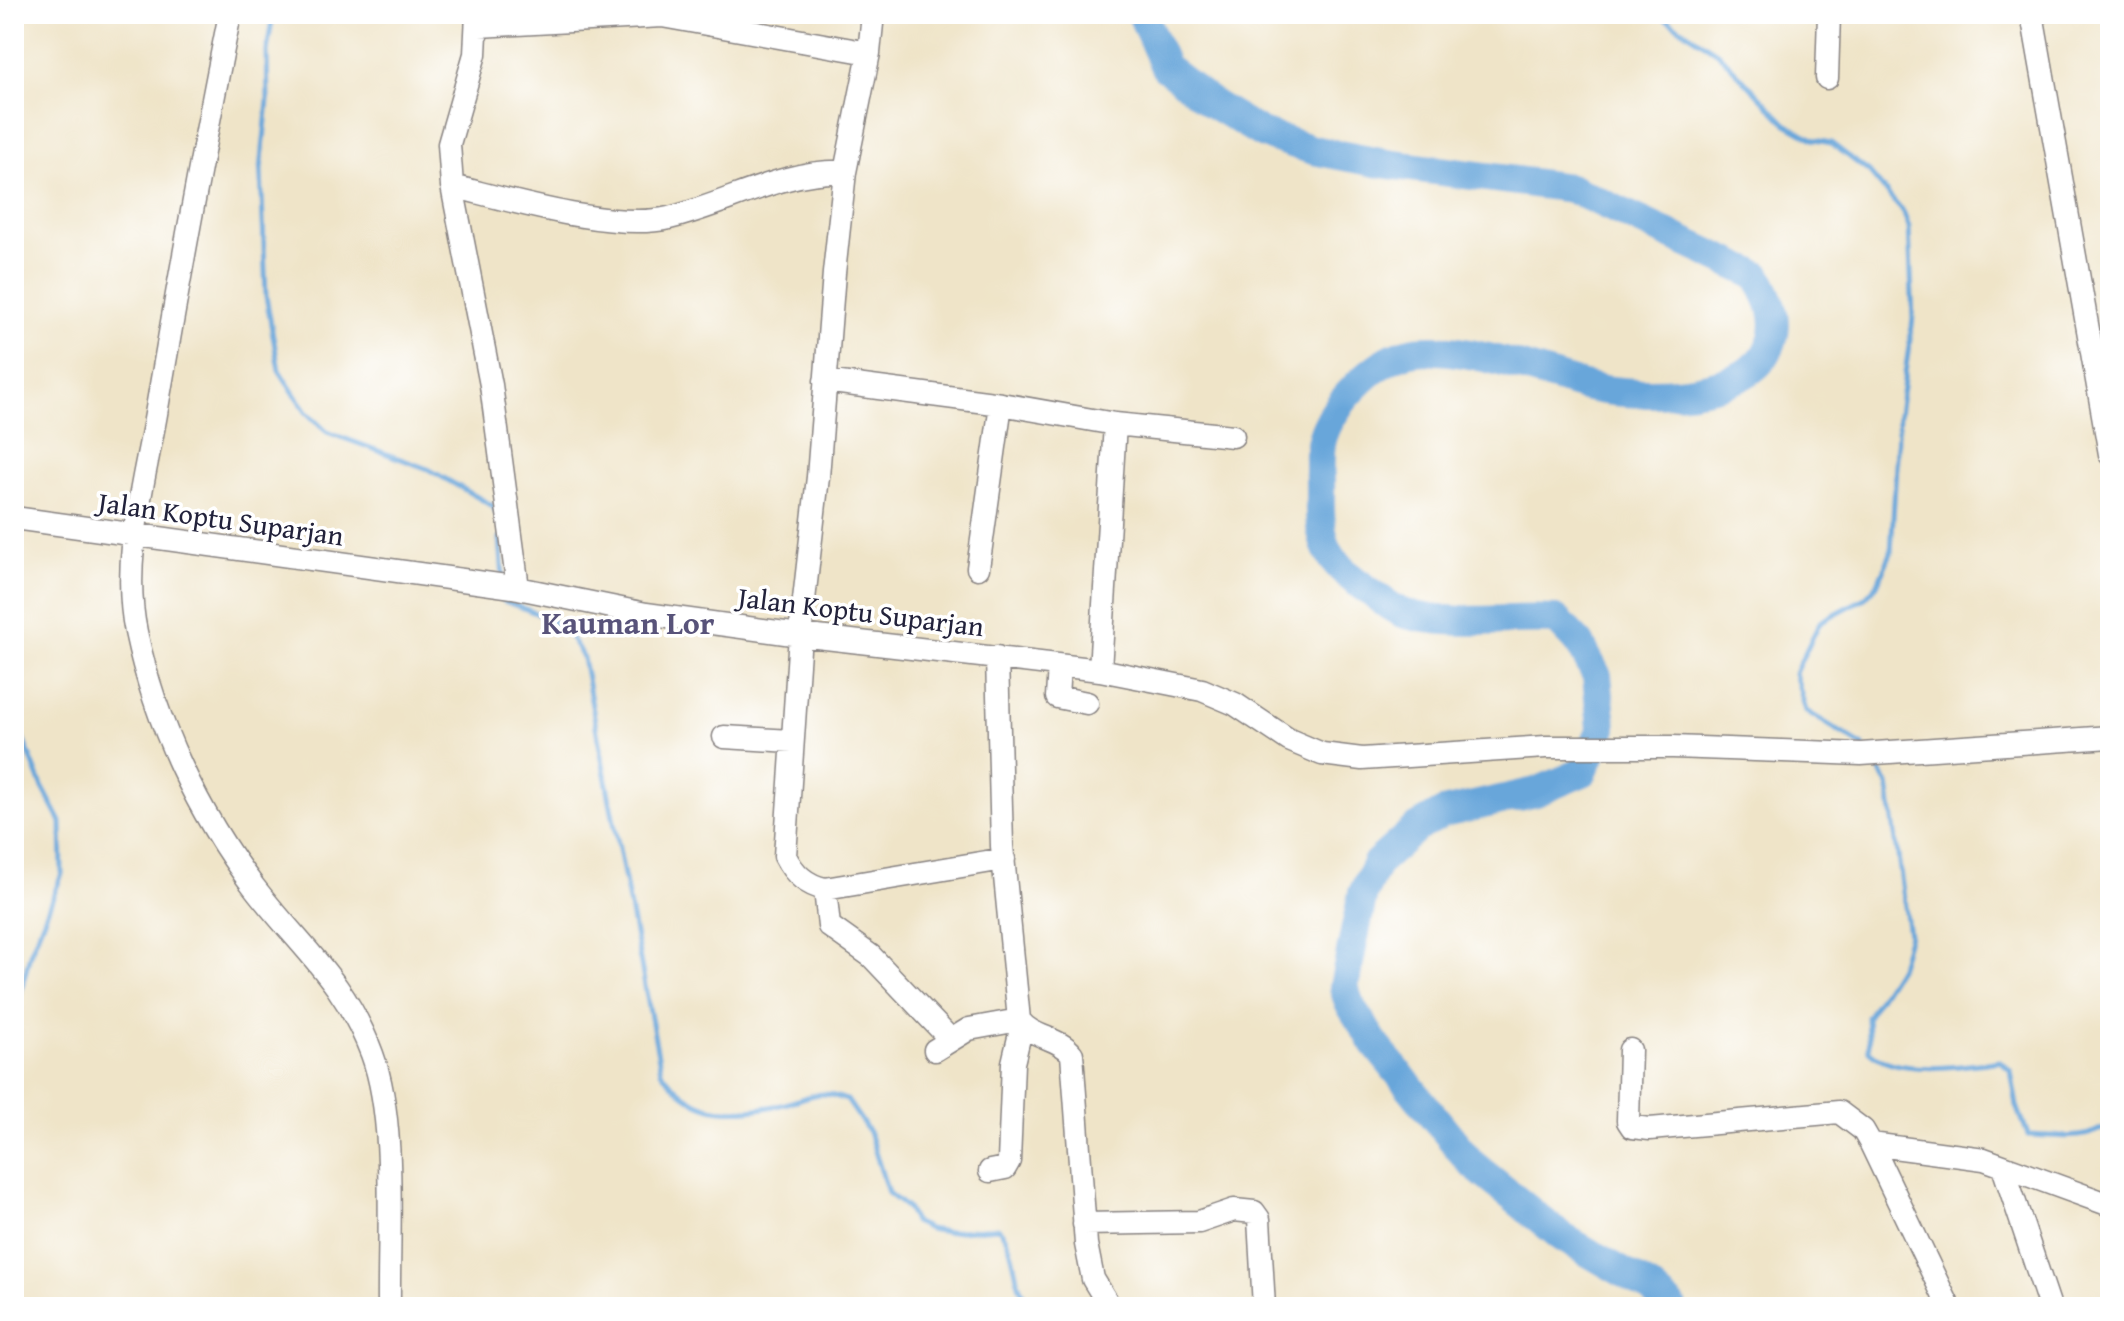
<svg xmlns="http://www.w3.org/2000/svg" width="2124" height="1321" font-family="'Gentium Book Plus',serif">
<rect width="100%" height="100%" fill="#fff"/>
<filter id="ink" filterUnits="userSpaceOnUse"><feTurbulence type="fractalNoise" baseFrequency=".0125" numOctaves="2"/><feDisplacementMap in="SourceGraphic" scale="16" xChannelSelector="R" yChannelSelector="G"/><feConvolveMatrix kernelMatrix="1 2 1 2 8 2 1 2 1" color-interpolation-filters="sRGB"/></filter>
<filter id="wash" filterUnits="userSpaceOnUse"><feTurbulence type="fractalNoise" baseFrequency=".006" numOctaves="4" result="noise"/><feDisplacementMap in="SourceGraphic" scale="32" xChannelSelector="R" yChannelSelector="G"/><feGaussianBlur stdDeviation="1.8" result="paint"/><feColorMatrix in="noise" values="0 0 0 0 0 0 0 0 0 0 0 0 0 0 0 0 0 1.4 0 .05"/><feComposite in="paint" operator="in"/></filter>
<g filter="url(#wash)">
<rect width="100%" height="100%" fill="#efe4c8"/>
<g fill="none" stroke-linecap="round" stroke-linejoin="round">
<!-- stream -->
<path stroke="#68a6da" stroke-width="5" d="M 273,14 L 267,51 L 268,100 L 261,170 L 266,296 L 279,370 L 306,412 L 327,432 L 428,469 L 493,506 L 499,519
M 1658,14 L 1717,52 L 1786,124 L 1815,140 L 1831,143 L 1869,172 L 1903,212 L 1909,227 L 1913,319 L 1899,414 L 1891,553 L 1877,585 L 1865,598 L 1820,622 L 1795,673 L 1806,711 L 1863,746
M 500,537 L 503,579
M 503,593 L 504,601 C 543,616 564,619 583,658 L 661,1071 C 692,1113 725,1116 775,1106 C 791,1104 808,1094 823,1094 C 831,1094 840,1098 847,1100 L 869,1132 L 888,1193 L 907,1208 L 914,1222 L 929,1229 L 946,1232 L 998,1228 C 1021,1250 1008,1290 1036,1307
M 14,716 L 42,786 L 61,822 L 62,874 L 30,954 L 14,1020
M 1873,761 L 1888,784 L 1909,935 L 1900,965 L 1867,1017 L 1869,1051 C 1896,1077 1964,1066 2000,1061 L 2011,1071 L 2017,1106 L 2028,1135 C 2057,1136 2086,1142 2110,1124"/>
<!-- river -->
<path stroke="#68a6da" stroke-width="30" d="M 1142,14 L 1165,67 L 1213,104 L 1261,133 L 1313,150 L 1380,163 L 1570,188 L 1758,276 C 1773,304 1783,326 1766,354 C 1739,399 1630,398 1584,386 C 1536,373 1455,340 1406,353 C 1373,362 1333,405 1323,436 C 1317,454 1321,478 1320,497 C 1319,543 1326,561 1365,588 C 1377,596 1392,610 1406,614 C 1456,627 1506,617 1557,620 L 1580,644 L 1597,676 L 1602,728 L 1583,772 L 1536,792 L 1443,813 L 1415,829 L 1377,863 L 1363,893 L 1344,987 L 1349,1003 L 1375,1044 L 1472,1164 L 1562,1237 L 1650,1288 L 1672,1307"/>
</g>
</g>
<g filter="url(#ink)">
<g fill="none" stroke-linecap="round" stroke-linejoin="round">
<defs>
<path id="minor" d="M 230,14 C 203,147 179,280 156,414 C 144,483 121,562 136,632 C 155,722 198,814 254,887 C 300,947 344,979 372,1054 C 397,1121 388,1234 389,1307
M 477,14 L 475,54 L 449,144 L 452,186 L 491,385 L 518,588
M 2032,14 L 2110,454
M 479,26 L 662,16 L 869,53 L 873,14
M 869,53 L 845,172 L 834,273 L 818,477 L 800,635 L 785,856 C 794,874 806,885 825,889 L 1004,859
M 1827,78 L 1829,14
M 452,186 C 510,200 612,231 669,218 C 728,204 784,169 845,172
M 825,381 L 1001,404 L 1115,424 L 1100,670
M 1115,424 L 1233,436
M 14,518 L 513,587 L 646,614 L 800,635 L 1100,670 L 1202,690 L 1235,704 L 1289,740 L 1322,754 L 1362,759 L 1546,747 L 1673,747 L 1861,754 L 2110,737
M 978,568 L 1001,404
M 997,657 L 1002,846 L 1019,1020 C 1032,1038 1059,1037 1072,1054 L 1086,1244 L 1093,1279 L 1110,1307
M 1059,666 L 1057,697 L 1087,703
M 724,737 L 792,741
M 825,889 L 829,926 L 871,956 L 950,1039
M 935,1050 L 969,1029 L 1019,1020
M 1630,1050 L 1628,1121 L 1632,1127 L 1650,1129 L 1839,1112 L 1863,1130 L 1871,1144 L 1984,1159 L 2110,1205
M 1871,1144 L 1949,1307
M 2003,1167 L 2050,1307
M 990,1171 L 1005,1168 L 1009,1161 L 1013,1063 L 1022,1025
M 1084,1224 L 1199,1222 L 1234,1210 L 1254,1212 L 1259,1219 L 1264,1307"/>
</defs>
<!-- minor casing -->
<use href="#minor" stroke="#888382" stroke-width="25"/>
<!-- minor -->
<use href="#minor" stroke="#fff" stroke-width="22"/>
</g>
</g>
<g text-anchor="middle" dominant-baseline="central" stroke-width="7" stroke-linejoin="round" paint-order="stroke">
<!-- street labels -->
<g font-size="28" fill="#22223b" stroke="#fff">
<text transform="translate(221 518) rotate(8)">Jalan Koptu Suparjan</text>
<text transform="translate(861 611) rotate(7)">Jalan Koptu Suparjan</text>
</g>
<!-- quarter labels -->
<g font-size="32" font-weight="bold" fill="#58537a" stroke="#fff">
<text x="628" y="622">Kauman Lor</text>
</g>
</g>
<!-- margin -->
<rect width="2124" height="1321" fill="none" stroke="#fff" stroke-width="48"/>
</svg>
